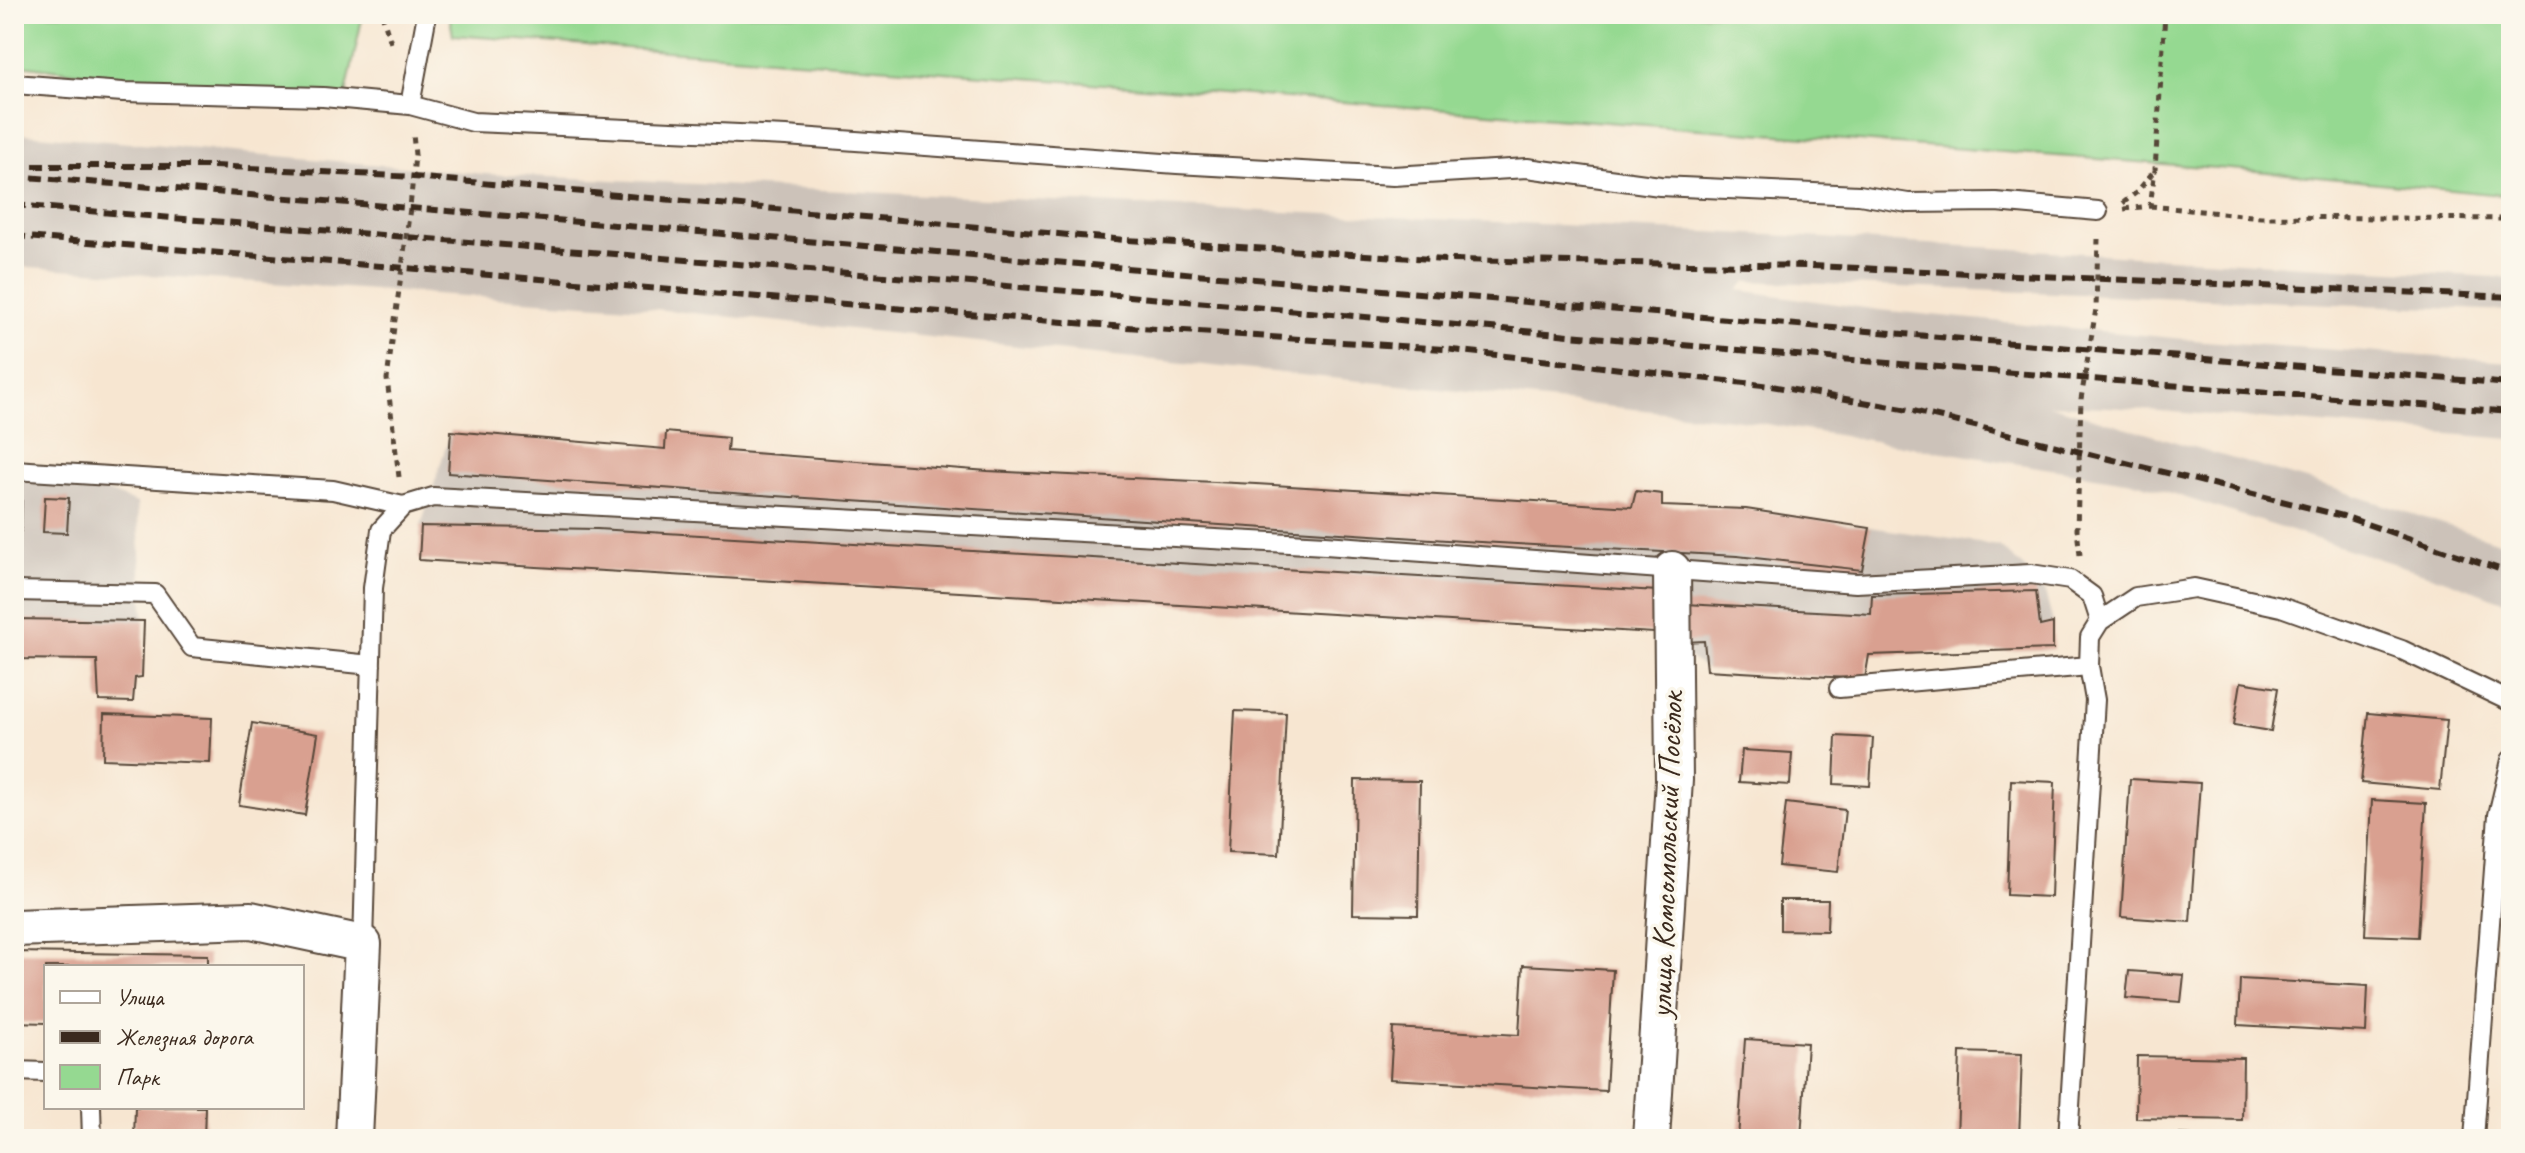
<svg xmlns="http://www.w3.org/2000/svg" width="2525" height="1153" font-family="Caveat,sans-serif">
<rect width="100%" height="100%" fill="#fbf7ec"/>
<filter id="ink" filterUnits="userSpaceOnUse"><feTurbulence type="fractalNoise" baseFrequency=".0125" numOctaves="2"/><feDisplacementMap in="SourceGraphic" scale="16" xChannelSelector="R" yChannelSelector="G"/><feConvolveMatrix kernelMatrix="1 2 1 2 8 2 1 2 1" color-interpolation-filters="sRGB"/></filter>
<filter id="wash" filterUnits="userSpaceOnUse"><feTurbulence type="fractalNoise" baseFrequency=".006" numOctaves="4" result="noise"/><feDisplacementMap in="SourceGraphic" scale="32" xChannelSelector="R" yChannelSelector="G"/><feGaussianBlur stdDeviation="1.8" result="paint"/><feColorMatrix in="noise" values="0 0 0 0 0 0 0 0 0 0 0 0 0 0 0 0 0 1.4 0 .05"/><feComposite in="paint" operator="in"/></filter>
<g filter="url(#wash)">
<rect width="100%" height="100%" fill="#f7e6d1"/>
<!-- industrial -->
<path fill="#ccc2b9" d="M 14,133 L 485,174 L 1789,236 L 2511,278 L 2511,311 L 1747,281 L 1738,290 L 1879,310 L 2204,341 L 2511,362 L 2511,439 L 2110,407 L 2049,405 L 2326,486 L 2511,546 L 2511,604 L 2449,581 L 2139,483 L 1741,420 L 645,308 L 14,266 Z
M 451,431 L 664,449 L 666,432 L 728,438 L 727,451 L 988,471 L 1256,484 L 1631,507 L 1636,491 L 1662,494 L 1662,506 L 1746,509 L 1999,546 L 2043,585 L 2053,623 L 2053,649 L 1869,655 L 1865,679 L 1707,670 L 1654,633 L 419,560 L 421,526 Z
M 14,457 L 137,503 L 144,621 L 142,677 L 135,678 L 133,702 L 99,701 L 97,660 L 14,659 Z"/>
<!-- green -->
<path fill="#95d991" stroke="#688258" stroke-width="2" d="M 14,14 L 363,14 L 343,108 L 14,64 Z
M 449,14 L 2511,14 L 2511,196 L 2256,171 L 453,35 Z"/>
<g id="blocks">
<!-- building -->
<path fill="#d9a090" d="M 451,431 L 665,449 L 666,432 L 728,438 L 727,451 L 988,471 L 1256,484 L 1632,507 L 1636,491 L 1662,494 L 1662,506 L 1746,509 L 1870,528 L 1862,570 L 1737,556 L 1462,541 L 747,494 L 448,473 Z
M 14,491 L 22,491 L 21,531 L 14,531 Z
M 45,497 L 69,498 L 67,533 L 43,532 Z
M 421,526 L 597,529 L 1658,591 L 1654,633 L 419,560 Z
M 2036,591 L 2040,626 L 2053,623 L 2053,649 L 1869,655 L 1865,679 L 1707,670 L 1704,641 L 1685,642 L 1685,604 L 1871,614 L 1872,595 Z
M 14,619 L 144,621 L 142,677 L 135,678 L 133,702 L 99,701 L 97,660 L 14,659 Z
M 2241,682 L 2278,688 L 2271,731 L 2234,725 Z
M 1235,711 L 1286,713 L 1279,854 L 1228,852 Z
M 2368,713 L 2447,720 L 2440,790 L 2361,783 Z
M 104,714 L 212,718 L 210,763 L 103,759 Z
M 252,723 L 318,734 L 305,815 L 239,805 Z
M 1836,736 L 1873,738 L 1870,786 L 1834,784 Z
M 1742,750 L 1792,753 L 1790,785 L 1739,782 Z
M 2130,779 L 2200,783 L 2190,922 L 2121,917 Z
M 1355,780 L 1420,781 L 1418,915 L 1353,914 Z
M 2011,780 L 2055,782 L 2051,897 L 2007,895 Z
M 2372,800 L 2426,803 L 2418,937 L 2365,935 Z
M 1786,803 L 1845,810 L 1838,872 L 1779,866 Z
M 1780,900 L 1828,900 L 1827,931 L 1780,930 Z
M 14,952 L 208,955 L 208,967 L 46,967 L 46,1023 L 14,1022 Z
M 1523,965 L 1613,970 L 1606,1091 L 1390,1079 L 1393,1028 L 1519,1035 Z
M 2129,971 L 2184,975 L 2181,1002 L 2126,998 Z
M 2240,979 L 2368,986 L 2366,1032 L 2238,1025 Z
M 1745,1039 L 1807,1043 L 1801,1139 L 1738,1139 Z
M 1960,1052 L 2022,1054 L 2019,1139 L 1957,1139 Z
M 2137,1056 L 2243,1058 L 2242,1120 L 2136,1118 Z
M 135,1107 L 205,1107 L 204,1139 L 134,1139 Z
M 2124,1132 L 2215,1136 L 2215,1139 L 2124,1139 Z
M 2412,1132 L 2449,1134 L 2449,1139 L 2411,1139 Z"/>
</g>
</g>
<g filter="url(#ink)">
<use href="#blocks" fill-opacity="0" stroke="#574639" stroke-width="2"/>
<g fill="none" stroke-linecap="round" stroke-linejoin="round">
<defs>
<path id="service" d="M 14,84 L 123,92 L 323,97 L 410,105 L 473,122 L 786,136 L 1177,164 L 1393,176 L 1527,168 L 1660,186 L 1859,195 L 1908,203 L 1996,202 L 2098,211
M 410,105 L 427,14
M 14,470 L 333,490 L 403,506
M 14,591 L 155,594 L 192,647 L 371,665
M 2089,666 L 2090,637 L 2100,621 L 2136,597 L 2194,588 L 2281,607 L 2402,650 L 2511,702
M 1839,688 L 2089,666 L 2095,700 L 2068,1139
M 363,944 L 373,588 L 381,530 L 403,506 L 433,497 L 1325,545 L 1856,583 L 2031,574 L 2070,580 L 2092,596 L 2100,621
M 14,1071 L 46,1072
M 91,1107 L 92,1139
M 2474,1139 L 2498,815 L 2511,760"/>
<path id="minor" d="M 14,928 L 251,920 L 363,944 L 354,1139
M 1651,1139 L 1674,780 L 1672,570"/>
</defs>
<!-- service casing -->
<use href="#service" stroke="#574639" stroke-width="22"/>
<!-- minor casing -->
<use href="#minor" stroke="#574639" stroke-width="40"/>
<!-- path -->
<path stroke="#574639" stroke-width="5" stroke-dasharray="6 6" stroke-linecap="butt" d="M 382,14 L 391,43
M 2123,203 L 2137,192 L 2154,171
M 2150,206 L 2261,217 L 2511,219
M 2124,209 L 2150,206 L 2155,170 L 2165,14
M 399,477 L 387,379 L 410,208 L 415,155 L 413,134
M 2080,555 L 2077,530 L 2081,399 L 2096,309 L 2098,239"/>
<!-- service -->
<use href="#service" stroke="#fff" stroke-width="18"/>
<!-- minor -->
<use href="#minor" stroke="#fff" stroke-width="36"/>
<!-- rail -->
<path stroke="#3b2a1e" stroke-width="6" stroke-dasharray="12 6" stroke-linecap="butt" d="M 15,166 L 214,166 L 413,177 L 1126,240 L 1447,260 L 1812,266 L 2511,297
M 14,176 C 847,242 1678,317 2511,384
M 14,205 L 1117,295 L 1875,362 L 2511,412
M 14,236 L 1113,326 L 1444,349 L 1771,386 L 1909,410 L 2343,516 L 2511,573"/>
</g>
</g>
<g text-anchor="middle" dominant-baseline="central" stroke-width="7" stroke-linejoin="round" paint-order="stroke">
<!-- street labels -->
<g font-size="32" fill="#3b2a1e" stroke="#fbf7ec">
<text transform="translate(1666 855) rotate(-88)">улица Комсомольский Посёлок</text>
</g>
</g>
<!-- margin -->
<rect width="2525" height="1153" fill="none" stroke="#fbf7ec" stroke-width="48"/>
<!-- legend -->
<rect x="44" y="965" width="260" height="144" fill="#fbf7ec" stroke="#aea59a" stroke-width="2"/>
<rect x="60" y="991" width="40" height="12" fill="#ffffff" stroke="#aea59a" stroke-width="2"/>
<text x="116" y="1005" font-size="24" fill="#3b2a1e">Улица</text>
<rect x="60" y="1031" width="40" height="12" fill="#3b2a1e" stroke="#aea59a" stroke-width="2"/>
<text x="116" y="1045" font-size="24" fill="#3b2a1e">Железная дорога</text>
<rect x="60" y="1065" width="40" height="24" fill="#95d991" stroke="#aea59a" stroke-width="2"/>
<text x="116" y="1085" font-size="24" fill="#3b2a1e">Парк</text>
</svg>
